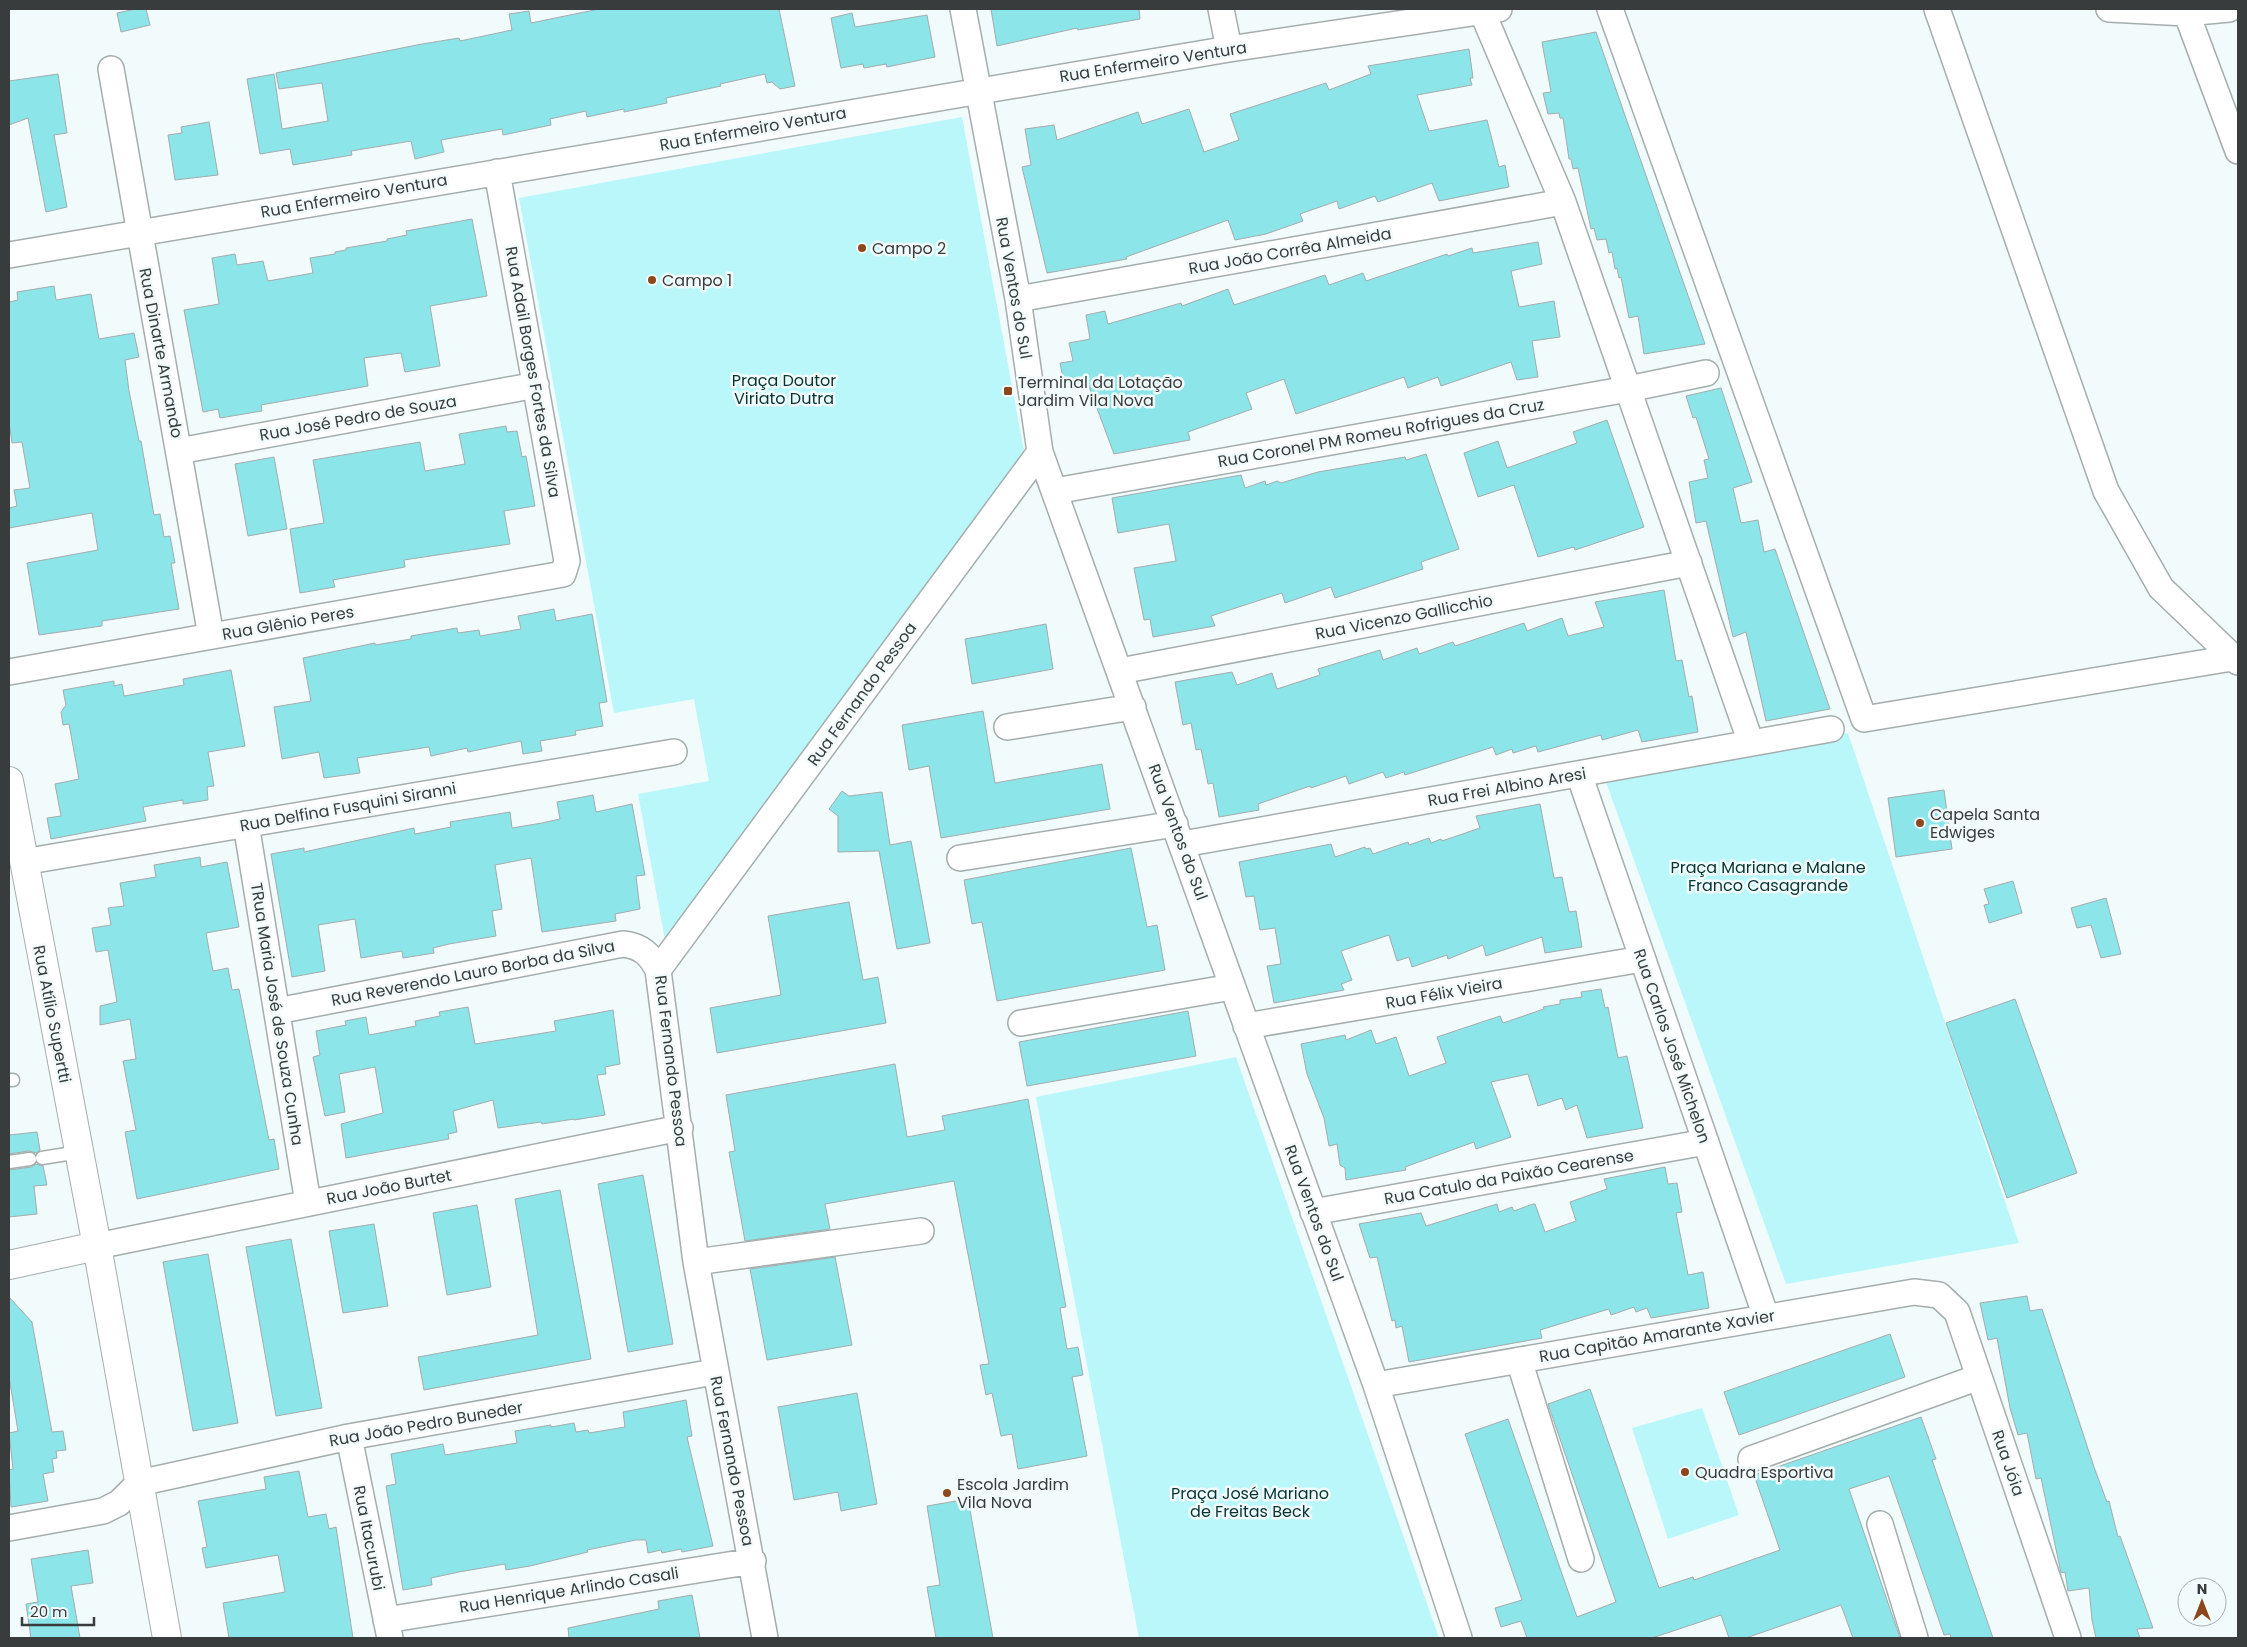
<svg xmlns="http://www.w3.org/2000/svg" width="2247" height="1647" font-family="Poppins,sans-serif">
<rect width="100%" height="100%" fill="#f2fbfb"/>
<!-- green -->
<path fill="#b9f7fa" d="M 962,117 L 1024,451 L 666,945 L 638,794 L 709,781 L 694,699 L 614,713 L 519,198 Z
M 1848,733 L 2019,1243 L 1786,1284 L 1606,782 Z
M 1236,1057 L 1439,1638 L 1139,1638 L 1036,1097 Z
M 1702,1408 L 1739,1515 L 1668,1539 L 1632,1428 Z"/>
<!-- building -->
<path fill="#8be5e9" stroke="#a4acad" d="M 136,9 L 146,9 L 150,25 L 121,32 L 117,13 Z
M 599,9 L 779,9 L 795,86 L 780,89 L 772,82 L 767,83 L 765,74 L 720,84 L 721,86 L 666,98 L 667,103 L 624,112 L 624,109 L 587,117 L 586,111 L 550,119 L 551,125 L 503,135 L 502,129 L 441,140 L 444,152 L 415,159 L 411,141 L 351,151 L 352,155 L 293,165 L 290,149 L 260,154 L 247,79 L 274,74 L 282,129 L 328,121 L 322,83 L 279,89 L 276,73 L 422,44 L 459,38 L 460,41 L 512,30 L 509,14 L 529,11 L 531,23 Z
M 991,9 L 1139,9 L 1140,19 L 1078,30 L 1077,28 L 997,46 Z
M 852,13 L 855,27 L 927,15 L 935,57 L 887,67 L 886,64 L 864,68 L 863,64 L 841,68 L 831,18 Z
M 1596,32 L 1636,147 L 1705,344 L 1644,354 L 1638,316 L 1629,318 L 1621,277 L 1619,278 L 1617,268 L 1615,269 L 1612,252 L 1609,253 L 1606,239 L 1597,240 L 1594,228 L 1591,229 L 1578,168 L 1573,169 L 1571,159 L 1569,159 L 1563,118 L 1560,118 L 1559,113 L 1548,114 L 1543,93 L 1551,92 L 1542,42 Z
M 1469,49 L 1473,78 L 1470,78 L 1472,85 L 1417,95 L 1429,131 L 1487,120 L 1499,167 L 1505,165 L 1509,187 L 1439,201 L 1432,183 L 1378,202 L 1375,196 L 1339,209 L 1337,201 L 1300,214 L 1303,221 L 1266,234 L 1235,240 L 1228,220 L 1126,257 L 1127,259 L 1047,273 L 1022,167 L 1031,165 L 1025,129 L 1054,125 L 1057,140 L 1138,112 L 1142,124 L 1189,109 L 1204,152 L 1239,140 L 1230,114 L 1326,83 L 1329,90 L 1371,74 L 1368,66 Z
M 58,74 L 67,133 L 54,135 L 67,207 L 46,212 L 28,118 L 9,125 L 9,81 Z
M 209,122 L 218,175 L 175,180 L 168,135 L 182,133 L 181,127 Z
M 472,219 L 487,296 L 430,306 L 440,366 L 405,372 L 401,353 L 364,358 L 368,386 L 261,405 L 262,411 L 220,418 L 218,409 L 203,412 L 184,310 L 219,304 L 212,258 L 235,254 L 237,265 L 263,261 L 268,281 L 313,273 L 310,258 L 335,254 L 335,252 L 346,250 L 346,248 L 387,241 L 387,239 L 407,235 L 406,231 Z
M 1538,242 L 1542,264 L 1511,271 L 1519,307 L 1554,301 L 1560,337 L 1532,341 L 1538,377 L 1517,380 L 1511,362 L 1441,386 L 1438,377 L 1408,388 L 1404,377 L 1296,414 L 1284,379 L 1246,393 L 1252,409 L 1188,432 L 1190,440 L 1114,454 L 1088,384 L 1065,388 L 1060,363 L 1073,361 L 1069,343 L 1090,339 L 1086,315 L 1105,311 L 1108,324 L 1181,303 L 1182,306 L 1228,289 L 1234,305 L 1325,275 L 1329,285 L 1363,273 L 1366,281 L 1447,254 L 1448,256 L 1472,248 L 1473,253 Z
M 54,286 L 56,300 L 91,294 L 99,339 L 134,333 L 139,357 L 125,360 L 129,391 L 139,441 L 141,441 L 154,515 L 160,514 L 164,537 L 170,536 L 175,563 L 171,563 L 179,609 L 102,621 L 102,626 L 39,635 L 27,563 L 98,550 L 92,513 L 9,528 L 9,508 L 17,506 L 14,490 L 30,488 L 22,442 L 12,443 L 9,422 L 9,302 L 18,300 L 17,292 Z
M 1721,388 L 1752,482 L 1733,488 L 1741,523 L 1758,520 L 1764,552 L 1775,549 L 1830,709 L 1766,721 L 1746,632 L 1733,637 L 1706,521 L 1696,523 L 1689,482 L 1708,478 L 1704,460 L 1709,459 L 1696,417 L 1693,418 L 1686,396 Z
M 1607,420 L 1644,527 L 1575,550 L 1574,547 L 1538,557 L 1514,485 L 1478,497 L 1464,453 L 1498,441 L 1507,468 L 1577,443 L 1573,432 Z
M 506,426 L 507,432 L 517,431 L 522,457 L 526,456 L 535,506 L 504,511 L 510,544 L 404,560 L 405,567 L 333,580 L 335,587 L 300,593 L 290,529 L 324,523 L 313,460 L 420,442 L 425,471 L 465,464 L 459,434 Z
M 1426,454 L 1459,549 L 1421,562 L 1423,569 L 1335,598 L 1331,587 L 1285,603 L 1282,593 L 1211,616 L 1215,626 L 1153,637 L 1150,619 L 1144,620 L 1134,568 L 1176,561 L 1169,524 L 1118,533 L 1112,498 L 1241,475 L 1245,488 L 1265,481 L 1266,485 L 1277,481 L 1281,483 L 1318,472 L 1405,457 L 1406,460 Z
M 274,457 L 287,529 L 248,536 L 235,464 Z
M 1664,590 L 1676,661 L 1682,660 L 1689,697 L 1692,696 L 1698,732 L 1642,742 L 1638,730 L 1602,740 L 1601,735 L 1538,752 L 1536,746 L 1513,753 L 1512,749 L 1496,755 L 1493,747 L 1405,775 L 1404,772 L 1386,778 L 1383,772 L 1349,784 L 1346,776 L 1311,788 L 1310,786 L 1258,804 L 1259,810 L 1219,817 L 1213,783 L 1208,784 L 1201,749 L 1196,750 L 1191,723 L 1183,725 L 1175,682 L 1232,672 L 1237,685 L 1272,673 L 1277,689 L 1320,675 L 1318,669 L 1380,650 L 1383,660 L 1417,648 L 1419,654 L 1453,642 L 1455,646 L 1524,623 L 1527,631 L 1562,618 L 1568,636 L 1604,627 L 1595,602 Z
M 554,609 L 556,621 L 592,614 L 607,702 L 599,703 L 603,726 L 575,731 L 576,735 L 540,741 L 542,751 L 523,754 L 521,741 L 468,752 L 467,748 L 431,756 L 429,747 L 357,758 L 360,773 L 324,778 L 319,752 L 282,759 L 274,707 L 311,701 L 303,658 L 375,643 L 375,645 L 411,639 L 411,636 L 457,628 L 458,633 L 479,630 L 480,636 L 521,629 L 518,616 Z
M 1046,624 L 1053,669 L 972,684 L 965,639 Z
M 231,670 L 245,746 L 208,752 L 214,786 L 207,787 L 208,800 L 183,804 L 183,800 L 143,807 L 146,821 L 51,839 L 47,818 L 61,816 L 55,784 L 79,779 L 69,724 L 63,725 L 61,712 L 66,705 L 63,690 L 114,681 L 114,686 L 122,684 L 124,696 L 184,685 L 183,679 Z
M 983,711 L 995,783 L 1102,764 L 1110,809 L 941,838 L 929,766 L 909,770 L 902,725 Z
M 1944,790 L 1952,849 L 1896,857 L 1888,798 Z
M 842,791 L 849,796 L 882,792 L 890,845 L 911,841 L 930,943 L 897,949 L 879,851 L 838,852 L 838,816 L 829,809 Z
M 593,795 L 596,812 L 632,804 L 645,875 L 636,876 L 640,909 L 615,914 L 616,921 L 542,932 L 531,858 L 495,865 L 502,909 L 492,911 L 496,936 L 449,944 L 433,948 L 434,953 L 403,958 L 402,951 L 361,958 L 355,919 L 318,925 L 325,971 L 292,977 L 271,854 L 304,848 L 304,852 L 414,828 L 415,834 L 451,827 L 450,822 L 510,812 L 512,828 L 542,823 L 560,819 L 557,802 Z
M 1540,804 L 1554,878 L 1562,877 L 1569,912 L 1576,911 L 1582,947 L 1545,953 L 1542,937 L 1486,956 L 1483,945 L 1448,959 L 1447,955 L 1412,967 L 1409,957 L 1397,961 L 1389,935 L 1341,951 L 1352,980 L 1341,984 L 1344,990 L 1274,1003 L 1267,966 L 1281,964 L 1275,928 L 1260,930 L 1254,896 L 1246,897 L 1239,862 L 1331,844 L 1335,857 L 1365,847 L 1366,849 L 1370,848 L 1373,854 L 1408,842 L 1409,845 L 1429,838 L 1431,843 L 1441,839 L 1442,841 L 1480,828 L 1476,816 Z
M 1131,848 L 1147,927 L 1157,925 L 1165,970 L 997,1001 L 982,922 L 972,924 L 964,880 Z
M 200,857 L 201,867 L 227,862 L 239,927 L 206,933 L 213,971 L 228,968 L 232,990 L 239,989 L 269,1140 L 274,1139 L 279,1169 L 137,1199 L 125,1132 L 136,1130 L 123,1061 L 136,1059 L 130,1019 L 100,1025 L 100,1006 L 117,1002 L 108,950 L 96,952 L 92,928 L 111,925 L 108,908 L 124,906 L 120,883 L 156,877 L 154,865 Z
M 2013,881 L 2022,913 L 1989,923 L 1984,905 L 1989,904 L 1984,889 Z
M 2106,898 L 2121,954 L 2101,958 L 2091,925 L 2077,928 L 2071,908 Z
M 849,902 L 863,980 L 878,977 L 886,1023 L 717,1053 L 710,1008 L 781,995 L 768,916 Z
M 1601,989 L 1605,1008 L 1608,1007 L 1618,1058 L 1627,1056 L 1643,1128 L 1587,1138 L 1577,1105 L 1566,1110 L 1562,1098 L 1538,1106 L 1528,1074 L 1491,1082 L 1511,1137 L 1476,1149 L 1474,1142 L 1405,1167 L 1406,1170 L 1346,1180 L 1345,1168 L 1340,1165 L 1337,1144 L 1329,1146 L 1324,1118 L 1307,1074 L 1301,1044 L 1345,1035 L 1346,1040 L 1371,1030 L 1376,1044 L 1396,1037 L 1409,1076 L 1446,1063 L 1437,1037 L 1500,1016 L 1503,1023 L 1544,1009 L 1543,1007 L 1560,1004 L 1560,1000 L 1582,997 L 1581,992 Z
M 2015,999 L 2077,1173 L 2007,1198 L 1946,1023 Z
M 468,1007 L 475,1044 L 556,1031 L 554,1021 L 613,1010 L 620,1064 L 605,1067 L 606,1074 L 597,1075 L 605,1115 L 574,1120 L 574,1119 L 542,1124 L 541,1122 L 498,1128 L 493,1100 L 453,1111 L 457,1132 L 448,1134 L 449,1139 L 346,1158 L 341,1124 L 383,1113 L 375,1067 L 339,1074 L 345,1112 L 325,1116 L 313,1057 L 320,1055 L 316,1031 L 346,1025 L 345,1021 L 366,1017 L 369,1035 L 416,1026 L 415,1021 L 440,1016 L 439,1012 Z
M 1188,1011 L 1196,1056 L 1027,1086 L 1019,1042 Z
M 895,1064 L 907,1137 L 945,1130 L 942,1116 L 1028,1099 L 1066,1307 L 1060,1308 L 1067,1349 L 1078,1347 L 1083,1375 L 1072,1377 L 1087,1456 L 1018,1469 L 1012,1434 L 1001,1436 L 992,1393 L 986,1395 L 980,1365 L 989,1364 L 954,1181 L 825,1204 L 830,1229 L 745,1241 L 729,1152 L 735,1151 L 726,1095 Z
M 37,1132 L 40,1150 L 36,1153 L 29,1151 L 9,1154 L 9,1135 Z
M 36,1164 L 43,1166 L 47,1185 L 34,1186 L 37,1214 L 9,1217 L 9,1170 L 31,1167 Z
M 1665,1167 L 1668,1184 L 1677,1183 L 1682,1212 L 1676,1213 L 1688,1275 L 1703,1272 L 1709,1308 L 1651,1318 L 1647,1308 L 1636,1312 L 1634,1307 L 1611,1315 L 1609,1309 L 1540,1330 L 1542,1338 L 1409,1362 L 1402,1326 L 1396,1328 L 1395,1320 L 1392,1321 L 1377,1257 L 1370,1258 L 1359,1224 L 1421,1213 L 1426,1226 L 1497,1204 L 1499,1212 L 1512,1207 L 1514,1211 L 1533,1204 L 1535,1204 L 1545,1232 L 1576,1221 L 1570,1202 L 1607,1189 L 1604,1179 Z
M 643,1175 L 673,1344 L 628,1352 L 598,1184 Z
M 560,1190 L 591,1359 L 424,1390 L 418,1357 L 538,1335 L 515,1199 Z
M 477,1205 L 491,1287 L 447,1295 L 433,1213 Z
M 374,1224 L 388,1306 L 343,1313 L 329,1231 Z
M 291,1239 L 322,1408 L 276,1416 L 246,1247 Z
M 208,1254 L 238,1423 L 193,1431 L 163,1262 Z
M 835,1257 L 852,1345 L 767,1360 L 750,1269 Z
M 2027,1296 L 2030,1311 L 2042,1309 L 2094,1467 L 2107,1502 L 2109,1501 L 2118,1537 L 2120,1536 L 2153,1628 L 2137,1629 L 2140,1638 L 2096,1638 L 2092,1620 L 2089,1588 L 2068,1591 L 2065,1572 L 2061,1573 L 2041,1478 L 2036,1479 L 2027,1433 L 2018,1435 L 2010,1408 L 1997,1338 L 1988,1340 L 1980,1303 Z
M 9,1297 L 32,1322 L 52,1432 L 63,1431 L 66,1450 L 56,1451 L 57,1458 L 52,1459 L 54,1472 L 43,1474 L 48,1501 L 11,1507 L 9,1470 L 13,1469 L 9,1433 L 18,1431 L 9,1377 Z
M 1890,1334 L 1905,1377 L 1739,1435 L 1724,1392 Z
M 1590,1389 L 1659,1588 L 1693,1577 L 1694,1580 L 1780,1550 L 1754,1475 L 1921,1417 L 1936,1459 L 1932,1460 L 1993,1638 L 1951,1638 L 1950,1634 L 1944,1635 L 1889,1476 L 1849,1489 L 1900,1638 L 1853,1638 L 1841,1605 L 1746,1638 L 1729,1638 L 1721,1615 L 1652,1638 L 1527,1638 L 1521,1621 L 1501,1627 L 1495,1608 L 1522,1600 L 1465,1434 L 1508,1419 L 1577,1617 L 1616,1602 L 1548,1404 Z
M 857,1393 L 877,1504 L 841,1511 L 838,1492 L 794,1500 L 778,1407 Z
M 686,1400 L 692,1436 L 687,1437 L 713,1546 L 682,1552 L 681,1549 L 662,1553 L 661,1550 L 648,1553 L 646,1540 L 636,1540 L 587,1550 L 588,1552 L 530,1566 L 506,1570 L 505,1564 L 459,1572 L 431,1578 L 432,1585 L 403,1590 L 386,1486 L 396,1484 L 391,1454 L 443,1444 L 445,1455 L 517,1443 L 515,1431 L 551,1425 L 551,1427 L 574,1423 L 576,1432 L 588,1430 L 589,1433 L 625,1427 L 623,1412 Z
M 299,1471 L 308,1517 L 326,1514 L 329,1529 L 336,1527 L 353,1638 L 229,1638 L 223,1603 L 285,1592 L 278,1555 L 206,1568 L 202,1548 L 207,1547 L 198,1501 L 266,1489 L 264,1477 Z
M 968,1499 L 993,1638 L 936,1638 L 927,1587 L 940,1585 L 927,1506 Z
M 88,1550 L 93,1583 L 71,1586 L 80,1638 L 31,1638 L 26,1604 L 38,1602 L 31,1559 Z
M 692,1595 L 700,1638 L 569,1638 L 568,1628 L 659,1609 L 658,1601 Z"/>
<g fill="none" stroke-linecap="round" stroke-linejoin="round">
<defs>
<path id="service" d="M 9,1080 L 13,1080
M 42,1158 L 79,1152
M 9,1162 L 30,1159"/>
<path id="minor" d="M 963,9 L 1018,299 L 1040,452 L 1376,1385 L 1459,1638
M 1221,9 L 1229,49
M 1481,9 L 1563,202 L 1751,743
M 1610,9 L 1864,719 L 2238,657
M 1937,9 L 2106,491 L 2161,588 L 2238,662
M 2109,9 L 2186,13 L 2229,9
M 2185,9 L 2238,151
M 111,69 L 211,636
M 9,255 L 1229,49 L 1499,9
M 1018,299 L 1563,202
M 179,451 L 536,385
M 1055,491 L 1628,389 L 1706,373
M 1120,671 L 1689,563
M 9,672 L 563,574 L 567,561 L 497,172
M 1007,727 L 1133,707
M 1579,774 L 1766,1317
M 246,824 L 308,1203
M 1183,844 L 1831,729
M 960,858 L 1175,824
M 23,862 L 674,752
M 658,970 L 1040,452
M 277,1011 L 623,944 C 641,946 650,954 658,970 L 696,1262 L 765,1638
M 1021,1023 L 1232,987
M 1246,1026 L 1642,959
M 1313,1212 L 1706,1142
M 97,1246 L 680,1128
M 696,1262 L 921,1231
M 1519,1360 L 1581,1559
M 1376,1385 L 1914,1292 L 1939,1295 L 1957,1312 L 2068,1638
M 349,1437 L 390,1638
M 1751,1459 L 1979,1377
M 1880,1524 L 1915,1638
M 9,1528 L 103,1511 L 119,1503 L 139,1483 L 349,1437 L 714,1372
M 386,1620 L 753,1561"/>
<path id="tertiary" d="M 9,781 L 97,1246 L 167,1638
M 9,1265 L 97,1246"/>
</defs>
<!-- service casing -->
<use href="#service" stroke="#a5adad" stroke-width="15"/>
<!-- minor casing -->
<use href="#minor" stroke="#a5adad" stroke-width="28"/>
<!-- tertiary casing -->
<use href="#tertiary" stroke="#a5adad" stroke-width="30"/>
<!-- service -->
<use href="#service" stroke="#fff" stroke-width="12"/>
<!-- minor -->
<use href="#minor" stroke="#fff" stroke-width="25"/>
<!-- tertiary -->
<use href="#tertiary" stroke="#fff" stroke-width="28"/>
</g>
<!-- markers -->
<g fill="#8c481c" stroke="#f2fbfb" stroke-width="2">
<circle cx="862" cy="248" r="5"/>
<circle cx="652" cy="280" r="5"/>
<rect x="1003" y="386" width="10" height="10" rx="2.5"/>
<circle cx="1920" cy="823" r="5"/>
<circle cx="1685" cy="1472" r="5"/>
<circle cx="947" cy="1493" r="5"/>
</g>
<g text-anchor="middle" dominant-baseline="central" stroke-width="5" stroke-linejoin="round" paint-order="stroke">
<!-- street labels -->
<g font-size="16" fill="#393c3d" stroke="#f2fbfb">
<text transform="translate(1153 62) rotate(-9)">Rua Enfermeiro Ventura</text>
<text transform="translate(753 129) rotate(-10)">Rua Enfermeiro Ventura</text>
<text transform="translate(354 196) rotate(-10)">Rua Enfermeiro Ventura</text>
<text transform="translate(1290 251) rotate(-10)">Rua João Corrêa Almeida</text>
<text transform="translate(1014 288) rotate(80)">Rua Ventos do Sul</text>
<text transform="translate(161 353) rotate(79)">Rua Dinarte Armando</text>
<text transform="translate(533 372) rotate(80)">Rua Adail Borges Fortes da Silva</text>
<text transform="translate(358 418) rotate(-10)">Rua José Pedro de Souza</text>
<text transform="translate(1381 433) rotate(-10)">Rua Coronel PM Romeu Rofrigues da Cruz</text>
<text transform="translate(1404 617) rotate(-11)">Rua Vicenzo Gallicchio</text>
<text transform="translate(288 623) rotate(-10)">Rua Glênio Peres</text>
<text transform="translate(862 694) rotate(-54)">Rua Fernando Pessoa</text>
<text transform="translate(1507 787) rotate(-10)">Rua Frei Albino Aresi</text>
<text transform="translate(348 807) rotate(-10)">Rua Delfina Fusquini Siranni</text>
<text transform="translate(1178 832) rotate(70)">Rua Ventos do Sul</text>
<text transform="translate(473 973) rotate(-11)">Rua Reverendo Lauro Borba da Silva</text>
<text transform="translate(1444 993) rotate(-10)">Rua Félix Vieira</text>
<text transform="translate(52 1014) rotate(79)">Rua Atílio Supertti</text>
<text transform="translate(277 1014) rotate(81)">TRua Maria José de Souza Cunha</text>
<text transform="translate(1672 1046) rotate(71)">Rua Carlos José Michelon</text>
<text transform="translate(671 1061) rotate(83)">Rua Fernando Pessoa</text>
<text transform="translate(1509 1177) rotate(-10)">Rua Catulo da Paixão Cearense</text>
<text transform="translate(389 1187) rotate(-11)">Rua João Burtet</text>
<text transform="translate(1314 1213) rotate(70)">Rua Ventos do Sul</text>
<text transform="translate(1657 1336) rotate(-10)">Rua Capitão Amarante Xavier</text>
<text transform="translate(426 1424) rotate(-10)">Rua João Pedro Buneder</text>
<text transform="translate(732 1461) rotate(79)">Rua Fernando Pessoa</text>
<text transform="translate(2008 1463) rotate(71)">Rua Jóia</text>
<text transform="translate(369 1538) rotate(79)">Rua Itacurubi</text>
<text transform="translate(569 1590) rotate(-9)">Rua Henrique Arlindo Casali</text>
</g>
<!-- poi labels -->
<g font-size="16" fill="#393c3d" stroke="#f2fbfb" text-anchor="start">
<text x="872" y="248">Campo 2</text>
<text x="662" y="280">Campo 1</text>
<text x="1018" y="382">Terminal da Lotação<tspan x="1018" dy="18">Jardim Vila Nova</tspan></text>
<text x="1930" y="814">Capela Santa<tspan x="1930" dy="18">Edwiges</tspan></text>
<text x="1695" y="1472">Quadra Esportiva</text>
<text x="957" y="1484">Escola Jardim<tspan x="957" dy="18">Vila Nova</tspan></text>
</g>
<!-- park labels -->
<g font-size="16" fill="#063436" stroke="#f2fbfb">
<text x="784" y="380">Praça Doutor<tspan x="784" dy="18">Viriato Dutra</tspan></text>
<text x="1768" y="867">Praça Mariana e Malane<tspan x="1768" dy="18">Franco Casagrande</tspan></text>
<text x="1250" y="1493">Praça José Mariano<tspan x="1250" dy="18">de Freitas Beck</tspan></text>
</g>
</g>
<!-- border -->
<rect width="2247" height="1647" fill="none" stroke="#393c3d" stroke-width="20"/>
<!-- north arrow -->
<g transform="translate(2202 1602)"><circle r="24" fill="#f2fbfb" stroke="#a8afaf"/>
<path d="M0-4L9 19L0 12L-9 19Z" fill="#8c481c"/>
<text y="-8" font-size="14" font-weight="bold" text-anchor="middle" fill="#393c3d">N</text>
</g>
<!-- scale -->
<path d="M22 1617v8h72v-8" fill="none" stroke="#393c3d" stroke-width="2.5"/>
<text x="30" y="1617" font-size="15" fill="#393c3d" stroke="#f2fbfb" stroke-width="4" paint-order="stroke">20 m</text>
</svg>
